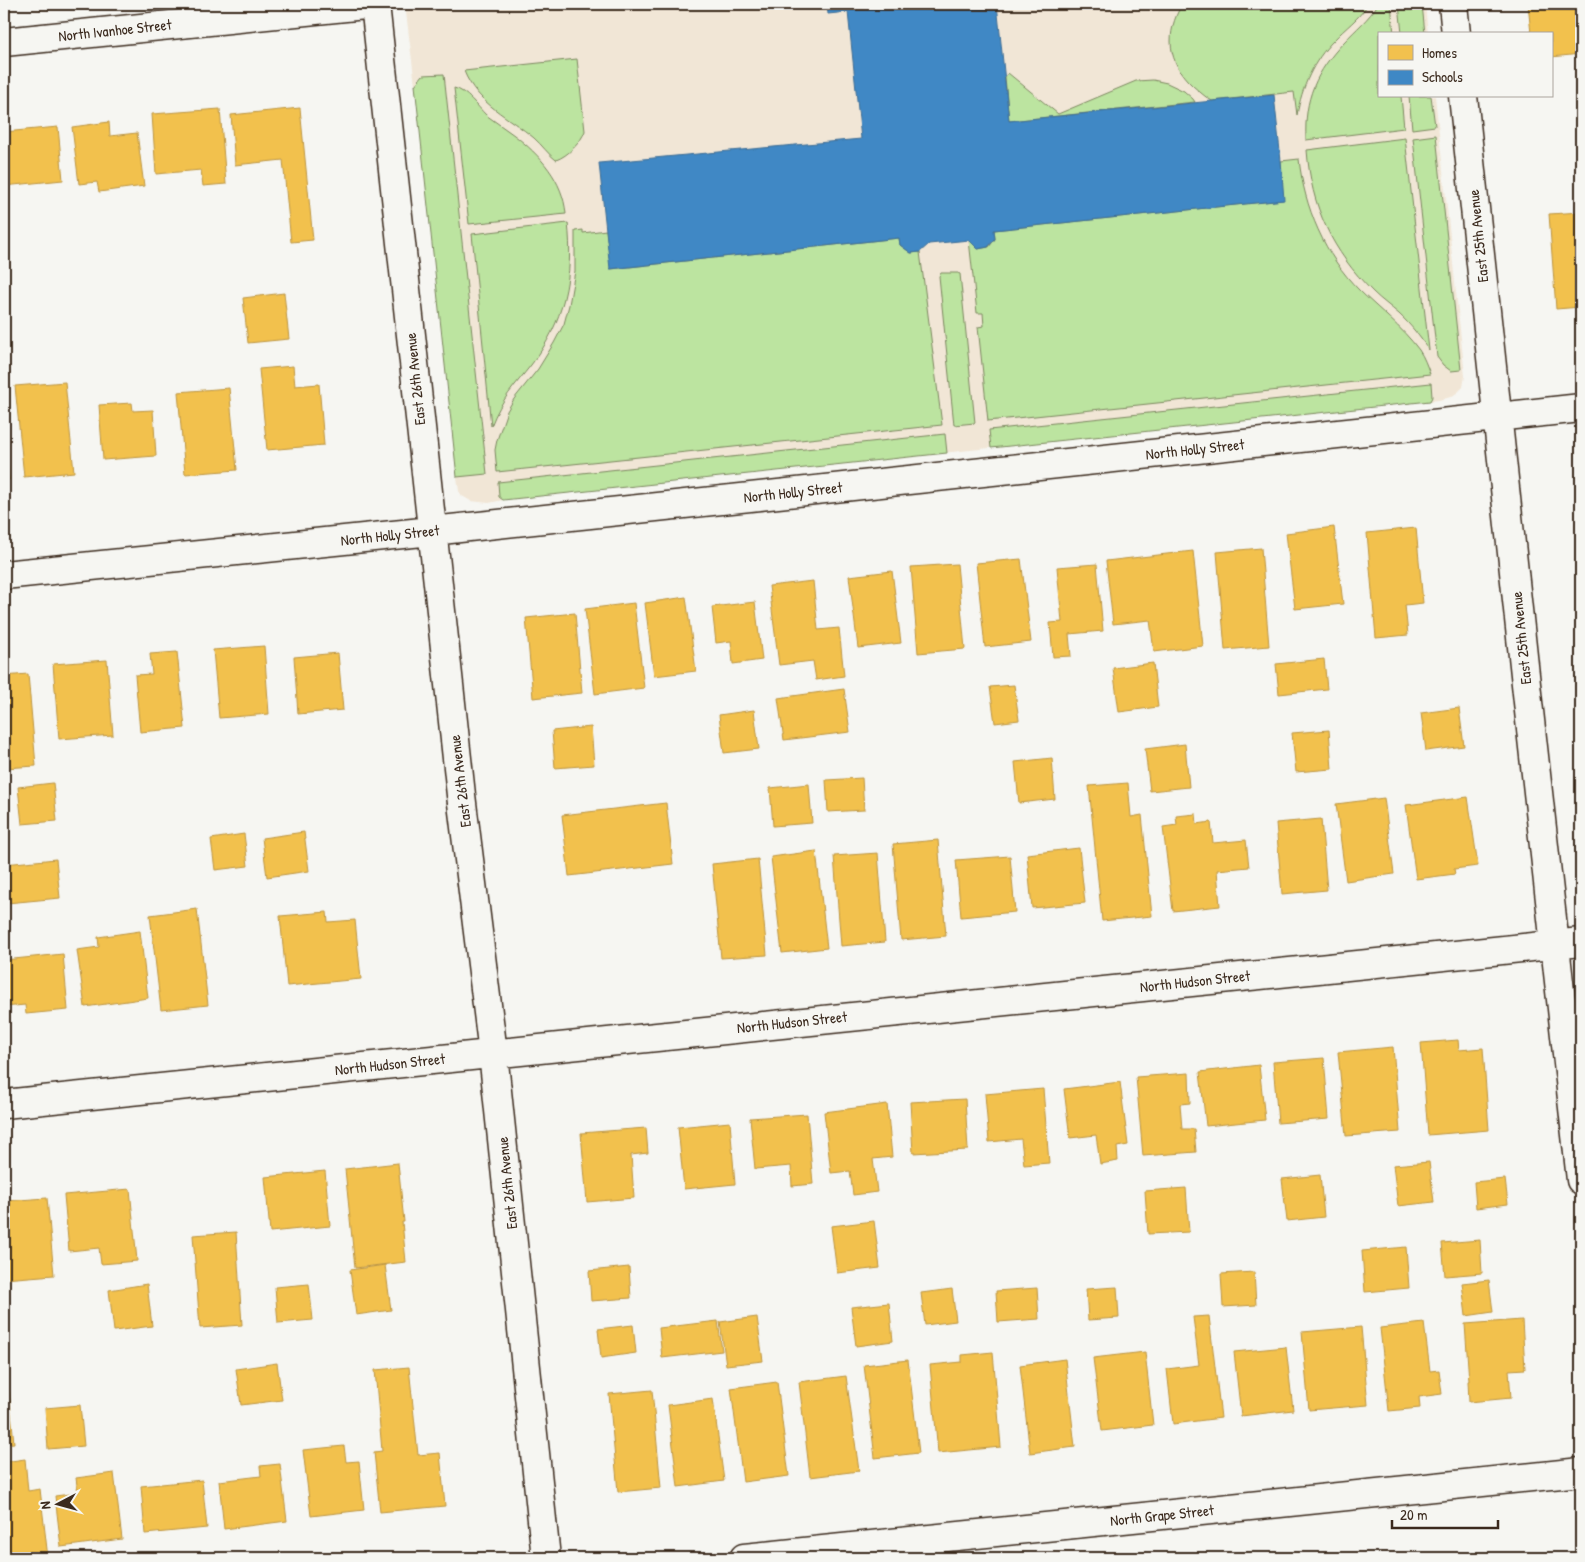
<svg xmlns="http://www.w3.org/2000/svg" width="1585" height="1562" font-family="'Patrick Hand',sans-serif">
<rect width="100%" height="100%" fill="#f6f6f2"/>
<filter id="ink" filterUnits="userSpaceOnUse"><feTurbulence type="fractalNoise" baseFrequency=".02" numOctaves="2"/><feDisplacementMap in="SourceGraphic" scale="10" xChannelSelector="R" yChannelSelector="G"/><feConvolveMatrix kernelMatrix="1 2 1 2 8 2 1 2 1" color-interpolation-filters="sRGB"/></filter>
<g filter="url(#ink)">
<!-- built -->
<path fill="#f1e6d6" d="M 405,4 L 1425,4 L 1428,34 L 1379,34 L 1379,96 L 1435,96 L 1465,376 L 1463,387 L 1458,392 L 1451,397 L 1439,400 L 503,500 L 489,503 L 471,501 L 462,496 L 459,491 L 457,477 L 415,85 Z"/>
<!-- green -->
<path fill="#bce4a0" stroke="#7c875f" d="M 1182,4 L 1368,4 C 1359,19 1345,28 1334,40 C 1313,61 1302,87 1297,115 L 1294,92 L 1212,101 C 1205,97 1199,91 1193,86 C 1167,62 1165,34 1182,4 Z
M 1378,4 L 1391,4 L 1394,34 L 1379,34 L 1379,96 L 1401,96 L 1404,128 L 1306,140 C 1304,98 1316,72 1344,42 C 1356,29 1369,19 1378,4 Z
M 1399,4 L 1422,4 L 1425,34 L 1402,34 Z
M 577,59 L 585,131 C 581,142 568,156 556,160 C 548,154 542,145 534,138 C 509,117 477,104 464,71 Z
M 1008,73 L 1058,114 L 1136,81 L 1153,80 L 1167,83 L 1184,91 L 1193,99 L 1195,102 L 1009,121 L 1005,77 Z
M 444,74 L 487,474 L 457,477 L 415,85 L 423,75 Z
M 454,88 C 467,91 477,106 486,115 C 495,122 505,128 514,135 C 540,155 563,180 566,214 L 469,224 Z
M 1409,96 L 1431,96 L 1435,126 L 1412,129 Z
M 1436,135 L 1461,370 L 1451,371 L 1443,365 L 1437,357 L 1413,138 Z
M 1405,138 L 1429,350 C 1420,337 1411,325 1399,314 C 1391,307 1381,300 1373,292 C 1332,251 1311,207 1307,150 Z
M 1299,159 C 1304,207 1325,256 1359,290 C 1378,309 1402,327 1419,350 C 1424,357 1427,366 1430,374 L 988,421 L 978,327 L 984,326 L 983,313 L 977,313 L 969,240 L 978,249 L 989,247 L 995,239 L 994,230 L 1283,200 L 1281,161 Z
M 568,223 C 574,275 564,323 531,365 C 514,387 502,398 491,426 L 472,234 Z
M 583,230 L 583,233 L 606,230 L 611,269 L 899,238 L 900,245 L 911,253 L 920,252 L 942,425 L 497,472 L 495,450 L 497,440 L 507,411 L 514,399 L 538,369 L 554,343 L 564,324 L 569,305 L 575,271 L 575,231 Z
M 941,273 L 958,273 L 960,274 L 975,423 L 954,425 L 939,276 Z
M 1431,383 L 1432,397 L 1430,401 L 991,448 L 989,430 Z
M 945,434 L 947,453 L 503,500 L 499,497 L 498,482 Z"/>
<!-- homes -->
<path fill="#f2c14e" stroke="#bb9440" d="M 1528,4 L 1581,4 L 1581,54 L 1551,57 L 1551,34 L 1531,34 Z
M 300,108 L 313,240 L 291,242 L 283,160 L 235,165 L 231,115 Z
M 220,109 L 226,184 L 203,186 L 201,170 L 156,174 L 152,114 Z
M 109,122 L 110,136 L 137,133 L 144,186 L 99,192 L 97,182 L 79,184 L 72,127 Z
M 58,127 L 63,180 L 4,186 L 4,132 Z
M 1581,212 L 1581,307 L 1556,309 L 1549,214 Z
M 284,293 L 289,339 L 248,343 L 243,298 Z
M 293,366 L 295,386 L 319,384 L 324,445 L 267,450 L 259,369 Z
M 65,382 L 74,472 L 24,477 L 15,386 Z
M 229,388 L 237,470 L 185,474 L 178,392 Z
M 132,403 L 133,411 L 153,410 L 156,456 L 103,460 L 99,405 Z
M 4,429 L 9,480 L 4,481 Z
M 1576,485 L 1581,485 L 1581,533 Z
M 1334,527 L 1343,604 L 1295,609 L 1286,533 Z
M 1416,528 L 1423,603 L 1405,605 L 1408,635 L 1376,638 L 1367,533 Z
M 1261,548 L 1269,646 L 1225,650 L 1217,552 Z
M 1193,551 L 1203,646 L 1154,652 L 1150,620 L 1113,624 L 1106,561 Z
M 1021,559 L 1031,642 L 985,647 L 976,563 Z
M 957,564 L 965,649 L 918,653 L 911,567 Z
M 1097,564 L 1103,631 L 1069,634 L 1071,656 L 1053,657 L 1050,623 L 1062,622 L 1057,567 Z
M 892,571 L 901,643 L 858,648 L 849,576 Z
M 813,581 L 818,630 L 839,628 L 844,676 L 816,680 L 813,661 L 779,665 L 769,586 Z
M 686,597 L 696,671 L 654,676 L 645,603 Z
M 755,602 L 762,660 L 733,664 L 731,641 L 716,643 L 712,607 Z
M 634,603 L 644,688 L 595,694 L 585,609 Z
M 575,613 L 582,693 L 533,698 L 526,618 Z
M 264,646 L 269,714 L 219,718 L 213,650 Z
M 177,652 L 185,728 L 140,732 L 135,675 L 152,674 L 150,654 Z
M 338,653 L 343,710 L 298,714 L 294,657 Z
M 1324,659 L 1327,689 L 1279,694 L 1276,664 Z
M 107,660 L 113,735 L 59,739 L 53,664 Z
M 1153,663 L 1158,707 L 1119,712 L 1113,668 Z
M 28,674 L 36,766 L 4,768 L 4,676 Z
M 1014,685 L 1019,720 L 995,723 L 990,687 Z
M 844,689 L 850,732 L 784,740 L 778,698 Z
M 1459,708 L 1464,746 L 1426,751 L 1421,713 Z
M 754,710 L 759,749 L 724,753 L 719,715 Z
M 591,727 L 594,765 L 555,768 L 552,731 Z
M 1329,730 L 1332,769 L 1296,772 L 1292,733 Z
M 1185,744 L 1189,787 L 1150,791 L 1145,749 Z
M 1052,758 L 1055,799 L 1019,803 L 1015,762 Z
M 862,778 L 864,810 L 828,812 L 826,780 Z
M 53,783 L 57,821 L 22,824 L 18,787 Z
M 1128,783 L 1131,817 L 1142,815 L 1152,916 L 1102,921 L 1089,786 Z
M 809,784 L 812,823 L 773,826 L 770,788 Z
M 1468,797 L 1478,866 L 1454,869 L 1455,874 L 1416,879 L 1406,805 Z
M 1384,798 L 1394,874 L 1346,881 L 1336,804 Z
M 666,803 L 673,864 L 569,876 L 562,815 Z
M 1196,814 L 1197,824 L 1211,822 L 1213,843 L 1246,840 L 1249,867 L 1217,870 L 1220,906 L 1173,911 L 1163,827 L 1177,825 L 1176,816 Z
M 1321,819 L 1327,890 L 1282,894 L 1276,823 Z
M 304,832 L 309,871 L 267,877 L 262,838 Z
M 244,834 L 248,866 L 215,870 L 211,839 Z
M 938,840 L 946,936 L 901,940 L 893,844 Z
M 1079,848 L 1085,903 L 1032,908 L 1027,854 Z
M 816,851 L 827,948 L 782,953 L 771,857 Z
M 878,853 L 885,942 L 841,946 L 834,856 Z
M 1010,856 L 1015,912 L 961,917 L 956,860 Z
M 56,859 L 60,898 L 7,903 L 4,864 Z
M 758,859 L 767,955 L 721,958 L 712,864 Z
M 197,909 L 208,1005 L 161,1010 L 150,915 Z
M 327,912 L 328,922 L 355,920 L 361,979 L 287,986 L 280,916 Z
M 140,931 L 148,998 L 85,1007 L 77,950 L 99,947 L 98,937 Z
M 63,954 L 68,1010 L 26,1014 L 25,1005 L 4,1007 L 4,960 Z
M 1458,1040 L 1459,1050 L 1483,1048 L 1489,1130 L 1428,1135 L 1421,1043 Z
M 1393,1047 L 1400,1132 L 1346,1136 L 1338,1052 Z
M 1324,1058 L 1329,1119 L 1278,1123 L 1273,1062 Z
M 1259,1065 L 1265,1120 L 1206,1126 L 1200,1072 Z
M 1189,1073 L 1190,1103 L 1180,1104 L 1182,1129 L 1194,1129 L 1196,1152 L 1143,1156 L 1136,1077 Z
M 1120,1082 L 1128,1145 L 1117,1147 L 1118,1161 L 1100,1164 L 1096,1135 L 1070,1138 L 1064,1089 Z
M 1043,1089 L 1049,1163 L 1024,1165 L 1021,1139 L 989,1142 L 985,1094 Z
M 965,1099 L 968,1150 L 913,1153 L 910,1102 Z
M 887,1104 L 892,1157 L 873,1159 L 877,1192 L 853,1195 L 850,1171 L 831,1173 L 824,1112 Z
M 807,1114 L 813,1184 L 792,1186 L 791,1166 L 755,1169 L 750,1118 Z
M 730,1122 L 735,1184 L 684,1189 L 678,1127 Z
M 646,1128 L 648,1153 L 631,1155 L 634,1198 L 587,1202 L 581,1133 Z
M 1429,1162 L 1434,1202 L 1398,1206 L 1393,1165 Z
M 398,1163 L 404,1222 L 402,1222 L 406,1262 L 355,1268 L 345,1169 Z
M 325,1171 L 330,1226 L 270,1232 L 265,1177 Z
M 1320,1175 L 1324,1217 L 1287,1221 L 1282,1179 Z
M 1505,1179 L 1508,1204 L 1476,1208 L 1474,1182 Z
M 1186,1188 L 1189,1232 L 1148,1234 L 1145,1191 Z
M 130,1189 L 137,1261 L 101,1264 L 99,1248 L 69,1251 L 64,1195 Z
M 47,1198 L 54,1275 L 4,1279 L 4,1201 Z
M 874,1221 L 880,1268 L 837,1273 L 831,1226 Z
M 236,1232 L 242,1325 L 200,1328 L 193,1235 Z
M 1480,1240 L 1482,1273 L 1445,1276 L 1442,1243 Z
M 1406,1247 L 1409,1288 L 1365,1292 L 1362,1251 Z
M 385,1265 L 391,1310 L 356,1315 L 350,1270 Z
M 629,1267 L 631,1298 L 591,1301 L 589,1271 Z
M 1254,1272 L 1256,1305 L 1223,1307 L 1221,1274 Z
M 1489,1280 L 1493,1312 L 1466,1316 L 1462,1283 Z
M 147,1284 L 152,1326 L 114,1331 L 109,1290 Z
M 309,1284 L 313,1320 L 278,1323 L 275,1287 Z
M 1117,1287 L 1119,1318 L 1088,1320 L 1086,1289 Z
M 1037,1288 L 1039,1319 L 998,1322 L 996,1291 Z
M 952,1289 L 956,1321 L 925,1325 L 921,1293 Z
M 889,1303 L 893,1341 L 856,1346 L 851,1307 Z
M 1209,1316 L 1221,1418 L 1173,1424 L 1167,1369 L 1199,1365 L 1193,1317 Z
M 757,1317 L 763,1361 L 726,1365 L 720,1322 Z
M 1522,1320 L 1525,1369 L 1509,1370 L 1511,1398 L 1469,1402 L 1468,1381 L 1469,1381 L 1465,1324 Z
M 718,1321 L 722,1351 L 662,1358 L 659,1328 Z
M 1424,1323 L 1430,1371 L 1439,1370 L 1442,1394 L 1419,1397 L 1420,1408 L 1389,1411 L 1380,1328 Z
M 633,1325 L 636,1353 L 601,1358 L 598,1329 Z
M 1361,1327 L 1368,1405 L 1309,1410 L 1302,1332 Z
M 1286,1347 L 1293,1410 L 1241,1416 L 1234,1352 Z
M 993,1352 L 1001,1447 L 938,1453 L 930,1365 L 962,1362 L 962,1355 Z
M 1145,1352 L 1153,1425 L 1102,1431 L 1093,1358 Z
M 1065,1359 L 1075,1447 L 1030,1453 L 1020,1365 Z
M 908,1360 L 919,1453 L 875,1458 L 864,1365 Z
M 277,1363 L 282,1400 L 241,1405 L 236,1369 Z
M 409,1367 L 418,1455 L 440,1453 L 445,1506 L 380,1512 L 374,1452 L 382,1451 L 375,1370 Z
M 846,1376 L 859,1471 L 810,1477 L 799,1382 Z
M 777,1382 L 789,1476 L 743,1482 L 731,1388 Z
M 652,1390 L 661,1488 L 618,1492 L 609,1394 Z
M 4,1392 L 9,1392 L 14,1443 L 4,1444 Z
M 713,1399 L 724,1481 L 678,1487 L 668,1405 Z
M 80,1405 L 84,1446 L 48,1449 L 45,1408 Z
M 344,1446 L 346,1462 L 359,1461 L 364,1510 L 311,1516 L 303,1450 Z
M 25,1459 L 28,1491 L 40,1489 L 48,1558 L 4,1558 L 4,1462 Z
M 280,1464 L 287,1521 L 224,1529 L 219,1481 L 261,1476 L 260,1466 Z
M 114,1473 L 122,1539 L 61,1547 L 55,1496 L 78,1493 L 76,1478 Z
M 202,1480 L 207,1528 L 145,1534 L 141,1486 Z"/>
<!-- schools -->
<path fill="#3f88c5" stroke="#3e6c93" d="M 827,4 L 997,4 L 1009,121 L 1274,95 L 1281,161 L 1284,200 L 994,230 L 995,239 L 988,247 L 978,249 L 969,240 L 929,244 L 920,252 L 911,253 L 900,245 L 899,238 L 610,269 L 599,163 L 861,139 L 848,12 L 828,14 Z"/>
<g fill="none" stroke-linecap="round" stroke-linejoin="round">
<defs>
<path id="minor" d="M 375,4 L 461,795 L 493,1053 L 546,1558
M 1453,4 L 1456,34
M 4,42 L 375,4
M 1463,96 L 1526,684 L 1581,1180
M 4,575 L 432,531 L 1581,408
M 4,1104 L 1581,942
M 744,1558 L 1581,1472"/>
</defs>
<!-- minor casing -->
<use href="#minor" stroke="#3b2a1e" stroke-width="31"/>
<!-- minor -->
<use href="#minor" stroke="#f6f6f2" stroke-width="28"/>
</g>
</g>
<g text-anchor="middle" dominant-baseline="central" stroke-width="5" stroke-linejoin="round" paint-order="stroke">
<!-- street labels -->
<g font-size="15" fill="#3b2a1e" stroke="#f6f6f2">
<text transform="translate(115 30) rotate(-6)">North Ivanhoe Street</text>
<text transform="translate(1478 236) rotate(-96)">East 25th Avenue</text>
<text transform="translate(415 379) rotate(-96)">East 26th Avenue</text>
<text transform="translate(1195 449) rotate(-6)">North Holly Street</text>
<text transform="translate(793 492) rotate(-6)">North Holly Street</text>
<text transform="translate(390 535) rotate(-6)">North Holly Street</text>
<text transform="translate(1521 638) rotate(-96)">East 25th Avenue</text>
<text transform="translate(460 781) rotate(-97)">East 26th Avenue</text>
<text transform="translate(1195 981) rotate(-6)">North Hudson Street</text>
<text transform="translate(792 1022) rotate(-6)">North Hudson Street</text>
<text transform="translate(390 1064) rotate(-6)">North Hudson Street</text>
<text transform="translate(507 1183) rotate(-96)">East 26th Avenue</text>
<text transform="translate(1162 1515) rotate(-6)">North Grape Street</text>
</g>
</g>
<!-- margin -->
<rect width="1585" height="1562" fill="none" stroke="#f6f6f2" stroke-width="20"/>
<rect x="10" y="10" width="1565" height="1542" fill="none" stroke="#3b2a1e" stroke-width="2" filter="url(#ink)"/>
<!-- legend -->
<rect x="1378" y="32" width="175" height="65" fill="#f6f6f2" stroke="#aba49d"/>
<rect x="1388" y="45" width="25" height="15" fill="#f2c14e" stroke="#aba49d"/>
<text x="1422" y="58" font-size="15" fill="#3b2a1e">Homes</text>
<rect x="1388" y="70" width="25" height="15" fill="#3f88c5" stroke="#aba49d"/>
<text x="1422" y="82" font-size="15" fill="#3b2a1e">Schools</text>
<!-- north arrow -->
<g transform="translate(58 1504) rotate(264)" stroke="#f6f6f2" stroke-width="4" paint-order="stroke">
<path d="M0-4L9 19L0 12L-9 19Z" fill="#3b2a1e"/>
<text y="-8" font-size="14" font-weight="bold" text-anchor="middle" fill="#3b2a1e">N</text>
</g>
<!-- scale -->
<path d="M1392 1520v8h106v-8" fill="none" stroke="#3b2a1e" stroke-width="2.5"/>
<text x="1400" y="1520" font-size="15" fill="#3b2a1e" stroke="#f6f6f2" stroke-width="4" paint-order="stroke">20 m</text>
</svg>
